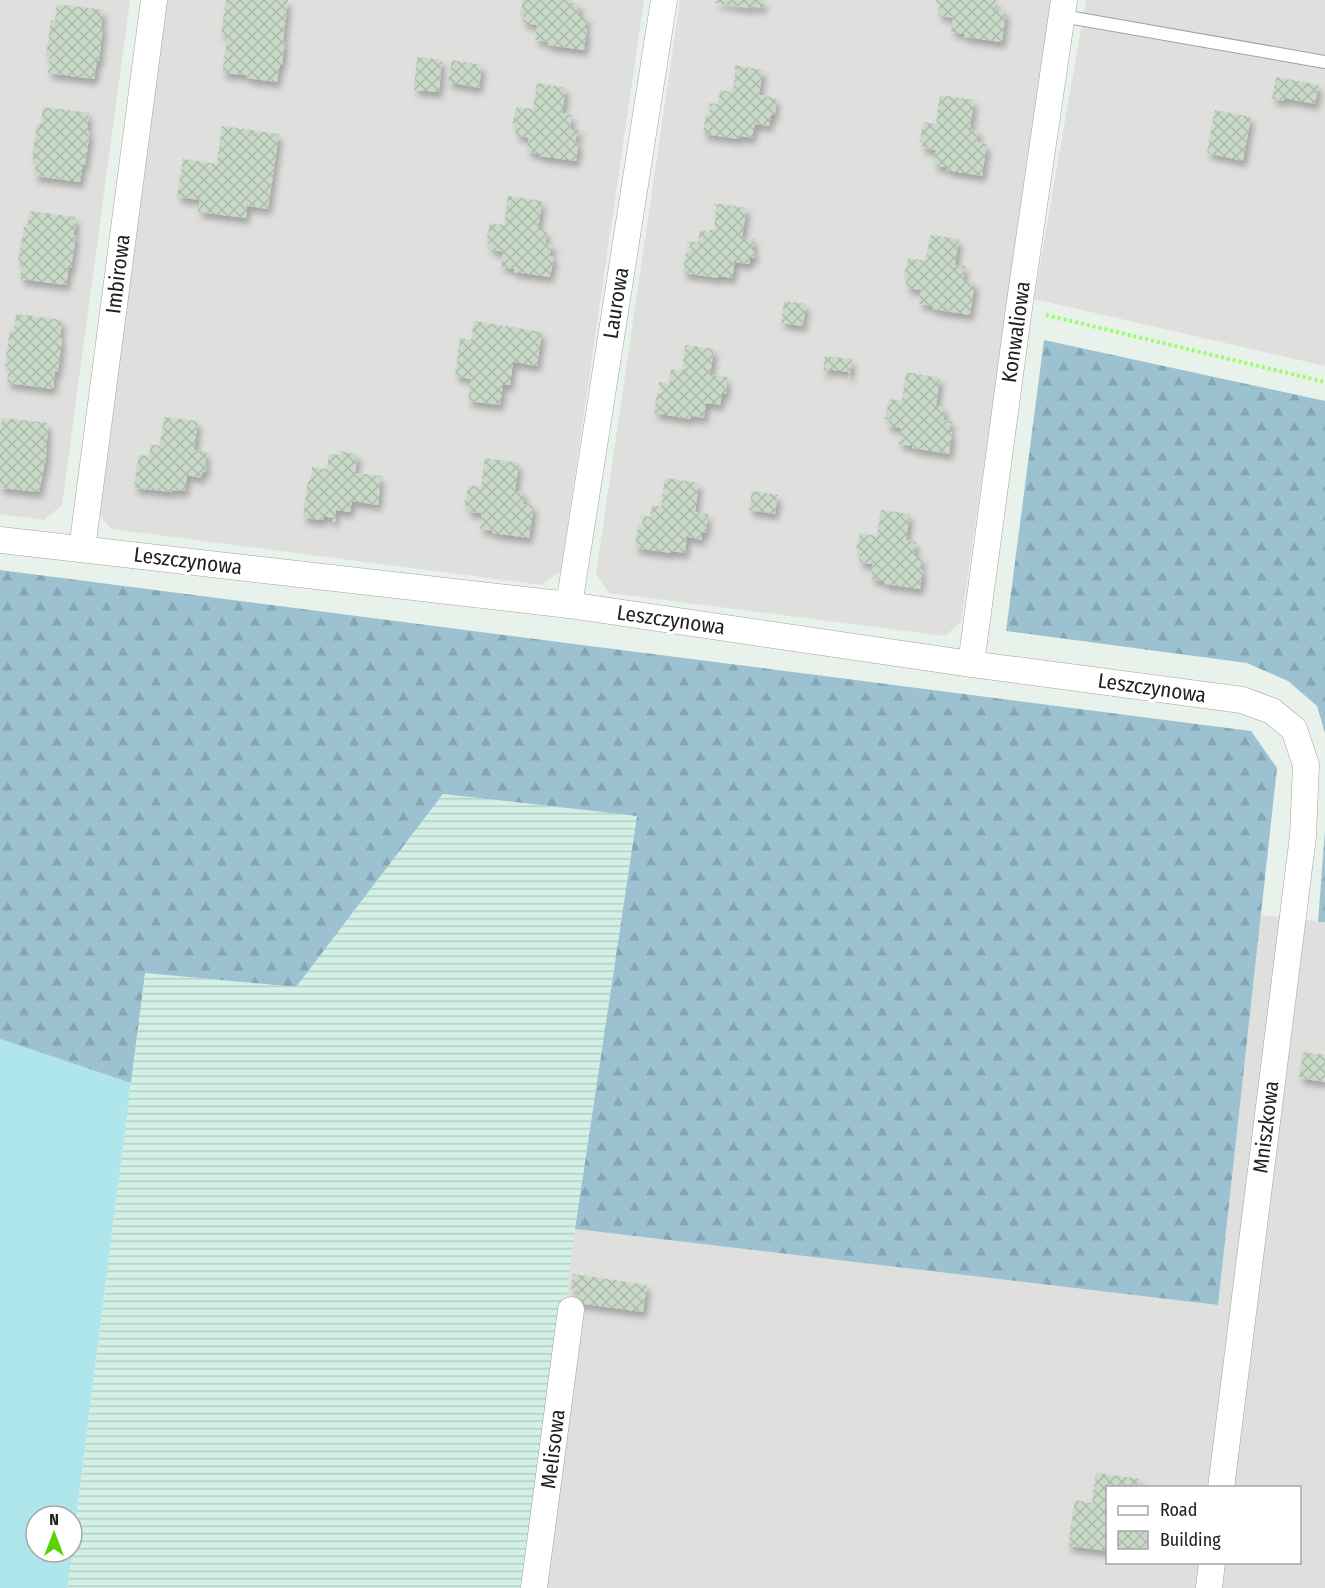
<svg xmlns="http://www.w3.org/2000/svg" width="1325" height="1588" font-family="'Fira Sans Condensed',sans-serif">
<defs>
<pattern id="farmland-rules" width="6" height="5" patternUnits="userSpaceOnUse" patternTransform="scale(1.5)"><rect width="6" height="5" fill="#d3f0e6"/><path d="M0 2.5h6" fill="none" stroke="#b5cec5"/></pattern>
<pattern id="forest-firs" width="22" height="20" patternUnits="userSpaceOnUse" patternTransform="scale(1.5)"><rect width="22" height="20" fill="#9cc2d2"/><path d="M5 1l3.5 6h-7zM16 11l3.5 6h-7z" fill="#86a6b4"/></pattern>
<pattern id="building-cross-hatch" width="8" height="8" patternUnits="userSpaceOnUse" patternTransform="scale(1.5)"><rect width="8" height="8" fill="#c8d9c8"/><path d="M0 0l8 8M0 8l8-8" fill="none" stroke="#acbaac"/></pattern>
<filter id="shadow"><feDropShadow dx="3.5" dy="6" stdDeviation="3" flood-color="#0004"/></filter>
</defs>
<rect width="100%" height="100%" fill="#e8f2ea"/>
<!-- residential -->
<path fill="#dfdfde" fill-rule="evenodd" d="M 0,0 L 130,0 L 62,505 L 44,520 L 0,514 Z
M 165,0 L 644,0 L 561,571 L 542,585 L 111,529 L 96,510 Z
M 680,0 L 1052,0 L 961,622 L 945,636 L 609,593 L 596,574 Z
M 1086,0 L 1325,0 L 1325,366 L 1034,299 Z
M 1261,915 L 1325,922 L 1325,1588 L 530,1588 L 575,1229 L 1218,1305 ZM 1108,1488 L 1300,1488 L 1300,1562 L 1108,1562 Z"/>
<!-- farmland -->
<path fill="url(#farmland-rules)" d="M 443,794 L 637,816 L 575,1229 L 530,1588 L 67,1588 L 145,973 L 296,987 Z"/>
<!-- grass -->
<path fill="#aee6ec" d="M 0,1039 L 131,1083 L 72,1549 L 72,1516 L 36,1516 L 36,1552 L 72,1552 L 67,1588 L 0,1588 Z"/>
<!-- forest -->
<path fill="url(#forest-firs)" d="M 1044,340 L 1325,401 L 1325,733 L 1317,706 L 1288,681 L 1247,663 L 1006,631 Z
M 0,570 L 1251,731 L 1277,768 L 1218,1305 L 575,1229 L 637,816 L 443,794 L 296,987 L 145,973 L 131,1083 L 0,1039 Z
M 1325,830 L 1325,922 L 1318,922 Z"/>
<!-- building -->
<path fill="url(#building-cross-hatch)" filter="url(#shadow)" d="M 226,0 L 288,0 L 283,42 L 285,42 L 282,65 L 280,64 L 277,82 L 246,78 L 246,75 L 222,73 L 228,35 L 221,34 Z
M 523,0 L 572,0 L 571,3 L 580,4 L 578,16 L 589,17 L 588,20 L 586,20 L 585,28 L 587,29 L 584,50 L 547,45 L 548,42 L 535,40 L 537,25 L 523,23 L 524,16 L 520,16 Z
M 716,0 L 764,0 L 763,8 L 750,6 L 750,8 L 715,3 Z
M 936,0 L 996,0 L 994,9 L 1006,11 L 1002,42 L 964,37 L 965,34 L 951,32 L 953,18 L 938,15 L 940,4 L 936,3 Z
M 57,4 L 103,10 L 101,28 L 103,28 L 99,61 L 97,61 L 94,79 L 48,73 L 50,56 L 46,56 L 51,20 L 55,21 Z
M 417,57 L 442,60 L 439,92 L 414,90 Z
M 452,60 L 482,65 L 479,88 L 448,82 Z
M 734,65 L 763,70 L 759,95 L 776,98 L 775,115 L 771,115 L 769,126 L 755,124 L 752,138 L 740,136 L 739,139 L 703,134 L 706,114 L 709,115 L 710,106 L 707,105 L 707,103 L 718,104 L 720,90 L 730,92 L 731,88 L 733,89 L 736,69 L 734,69 Z
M 1276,77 L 1319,85 L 1315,104 L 1284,98 L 1284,101 L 1272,99 Z
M 537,83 L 566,88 L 562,113 L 572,115 L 570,129 L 581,130 L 580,133 L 577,133 L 575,142 L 579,142 L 576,161 L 539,156 L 540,154 L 527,152 L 529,138 L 515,135 L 517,124 L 512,123 L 517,107 L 533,109 Z
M 940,95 L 974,100 L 970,129 L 979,130 L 977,142 L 987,144 L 982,176 L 946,170 L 947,167 L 934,166 L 936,150 L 922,148 L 923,142 L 920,141 L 923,122 L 936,124 Z
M 43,107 L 89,113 L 87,131 L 90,132 L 85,165 L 83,164 L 80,182 L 34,176 L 37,159 L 32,159 L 37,124 L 41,124 Z
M 1215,110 L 1251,117 L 1243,161 L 1207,153 Z
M 222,126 L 279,134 L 268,209 L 247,206 L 246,218 L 198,212 L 200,200 L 177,197 L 183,159 L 217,164 Z
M 508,196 L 542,201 L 538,230 L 547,231 L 545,243 L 555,245 L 555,248 L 551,247 L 550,256 L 554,256 L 550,277 L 514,272 L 514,269 L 501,267 L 503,252 L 489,249 L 490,243 L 486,242 L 490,223 L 504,225 Z
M 713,203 L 747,208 L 742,237 L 755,239 L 752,250 L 755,252 L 754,258 L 750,258 L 749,264 L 735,262 L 732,278 L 719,276 L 719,278 L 683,273 L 686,252 L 689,252 L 690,244 L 687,243 L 688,241 L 698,242 L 700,230 L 709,232 L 709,230 L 714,230 L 717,207 L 713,206 Z
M 30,211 L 75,217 L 76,225 L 73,235 L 76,235 L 71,268 L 69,268 L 66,285 L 20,279 L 23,263 L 18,262 L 24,227 L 27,227 Z
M 930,235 L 959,239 L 955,265 L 965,266 L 963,281 L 975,282 L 970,315 L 932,309 L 932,306 L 919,304 L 921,290 L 906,288 L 907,276 L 904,276 L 908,258 L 926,261 Z
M 784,301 L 806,304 L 803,326 L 781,323 Z
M 16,314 L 62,320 L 60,338 L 62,338 L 58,372 L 55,371 L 53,389 L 7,383 L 9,366 L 5,366 L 10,330 L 14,331 Z
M 474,321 L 542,332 L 537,366 L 513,362 L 510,385 L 503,384 L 500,405 L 468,401 L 471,379 L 455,376 L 460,338 L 471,340 Z
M 685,345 L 714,349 L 710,375 L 727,377 L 726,394 L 722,394 L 720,405 L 706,403 L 704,418 L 691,416 L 690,419 L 654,413 L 657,394 L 660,394 L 661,385 L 659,385 L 659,382 L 669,384 L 671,369 L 682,371 Z
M 825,356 L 852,359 L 850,379 L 848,379 L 849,372 L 826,369 L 825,374 L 823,374 Z
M 906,372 L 940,378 L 936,406 L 945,408 L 943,420 L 953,421 L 953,424 L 950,423 L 949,432 L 952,432 L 949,454 L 912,448 L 912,446 L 899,444 L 901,428 L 887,426 L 889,419 L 885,419 L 889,399 L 902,401 Z
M 164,417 L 198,421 L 194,450 L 207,452 L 205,465 L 207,466 L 206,472 L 203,471 L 201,478 L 187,475 L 185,491 L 172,490 L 172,492 L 134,488 L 139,455 L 149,456 L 151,444 L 160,446 Z
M 2,418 L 48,423 L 46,458 L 39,492 L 0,488 L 0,431 Z
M 341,451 L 358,455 L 355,473 L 381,476 L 378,505 L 352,501 L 350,512 L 336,510 L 335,522 L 332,522 L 332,518 L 324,516 L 323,520 L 303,518 L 308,480 L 311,480 L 312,467 L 327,469 L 329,454 L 340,455 Z
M 485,458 L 519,463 L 515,491 L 524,492 L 523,504 L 534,505 L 529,538 L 492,533 L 493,531 L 480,529 L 482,513 L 467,512 L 468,506 L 464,505 L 469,485 L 481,487 Z
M 665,478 L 699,483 L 695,512 L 708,514 L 706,533 L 702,532 L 702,540 L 687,537 L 685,553 L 671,551 L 671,553 L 635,548 L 638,526 L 642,527 L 643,519 L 639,518 L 640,515 L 650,517 L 652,505 L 661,507 Z
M 752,491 L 778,495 L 775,514 L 749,510 Z
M 881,510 L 910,514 L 906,540 L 916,542 L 914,556 L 925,558 L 924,560 L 921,560 L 920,569 L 923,569 L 920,589 L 884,584 L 884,581 L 871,579 L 873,564 L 859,563 L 860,551 L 856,550 L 860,533 L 877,536 Z
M 1303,1052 L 1325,1055 L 1325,1082 L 1299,1078 Z
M 573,1274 L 647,1285 L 643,1312 L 577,1303 L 578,1291 L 571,1290 Z
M 1096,1473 L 1140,1479 L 1139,1488 L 1108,1488 L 1108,1551 L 1068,1546 L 1075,1500 L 1092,1503 Z"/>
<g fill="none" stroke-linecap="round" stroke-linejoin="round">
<defs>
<path id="service" d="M 1062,16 L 1325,62"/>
<path id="minor" d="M 0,540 L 569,605 L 971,664 L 1242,700 L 1272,711 L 1294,729 L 1306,765 L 1303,836 L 1221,1488
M 82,549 L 154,0
M 569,605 L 664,0
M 971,664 L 1019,308 L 1064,0
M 534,1588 L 571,1310
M 1209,1588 L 1212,1562"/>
</defs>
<!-- service casing -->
<use href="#service" stroke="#a2a2a2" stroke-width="14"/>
<!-- minor casing -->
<use href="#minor" stroke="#a2a2a2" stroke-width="27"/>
<!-- path -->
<path stroke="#9bfd6e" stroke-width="4" stroke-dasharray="3 3" stroke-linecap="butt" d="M 1046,315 L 1325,382"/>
<!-- service -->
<use href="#service" stroke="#fff" stroke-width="12"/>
<!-- minor -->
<use href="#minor" stroke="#fff" stroke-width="26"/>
</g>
<g text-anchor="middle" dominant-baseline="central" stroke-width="6" stroke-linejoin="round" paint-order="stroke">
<!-- street labels -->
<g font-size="21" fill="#212121" stroke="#fff">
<text transform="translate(118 274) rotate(-83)">Imbirowa</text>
<text transform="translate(616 303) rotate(-81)">Laurowa</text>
<text transform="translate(1016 332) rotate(-82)">Konwaliowa</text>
<text transform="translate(188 561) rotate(7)">Leszczynowa</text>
<text transform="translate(671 620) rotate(8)">Leszczynowa</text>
<text transform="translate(1152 688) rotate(8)">Leszczynowa</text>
<text transform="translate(1266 1127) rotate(-83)">Mniszkowa</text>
<text transform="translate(553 1449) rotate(-83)">Melisowa</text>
</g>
</g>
<!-- legend -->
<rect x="1106" y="1486" width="195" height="78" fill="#ffffff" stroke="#a6a6a6" stroke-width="1.5"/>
<rect x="1118" y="1506" width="30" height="9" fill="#ffffff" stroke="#a6a6a6" stroke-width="1.5"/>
<text x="1160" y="1516" font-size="18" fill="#212121">Road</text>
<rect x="1118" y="1531" width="30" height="18" fill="url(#building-cross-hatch)" stroke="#a6a6a6" stroke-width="1.5"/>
<text x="1160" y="1546" font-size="18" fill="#212121">Building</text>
<!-- north arrow -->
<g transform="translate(54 1534)"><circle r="28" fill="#ffffff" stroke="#a6a6a6" stroke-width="1.5"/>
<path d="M0-4.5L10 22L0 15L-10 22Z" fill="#58d300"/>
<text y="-9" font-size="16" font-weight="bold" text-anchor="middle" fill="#212121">N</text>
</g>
</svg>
